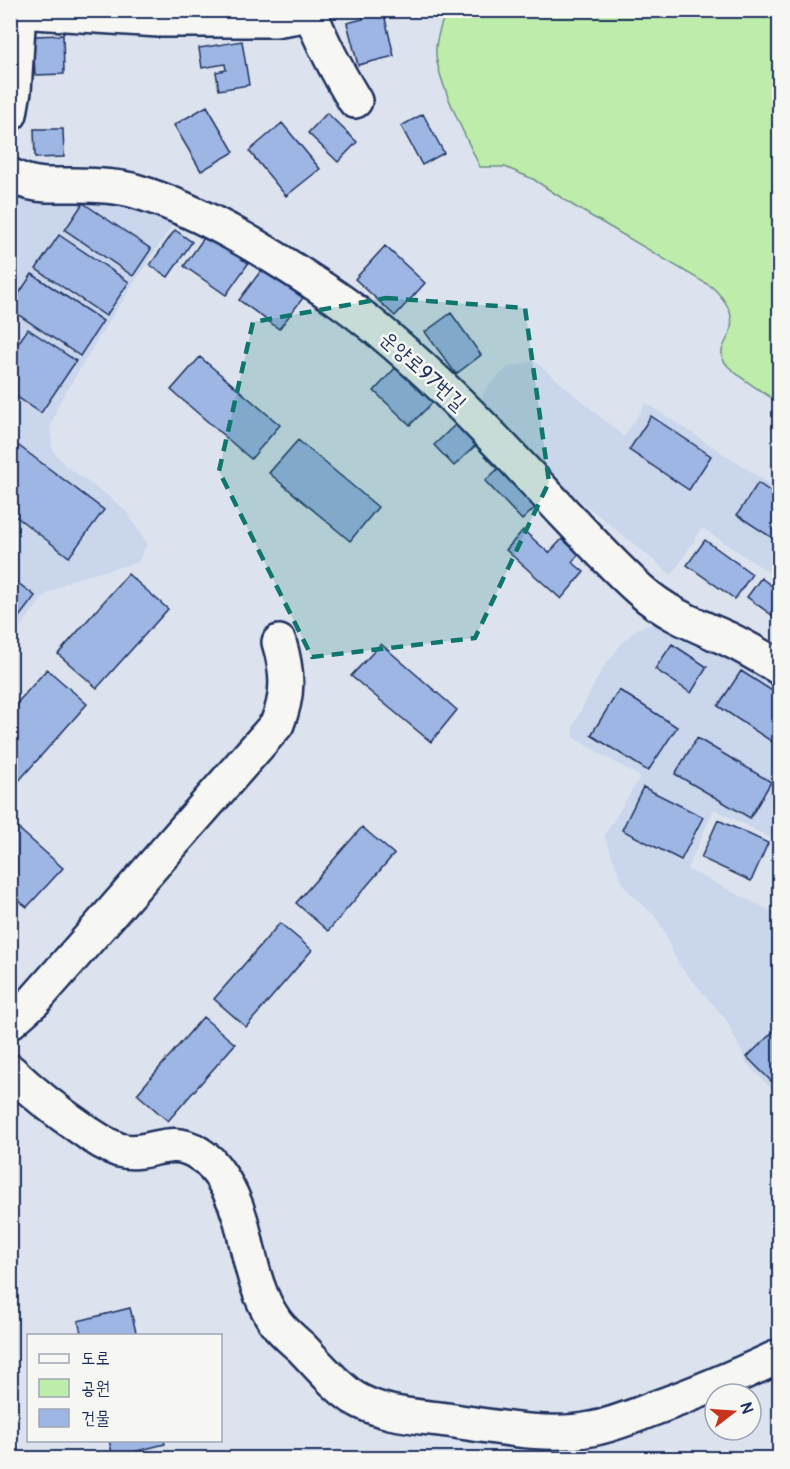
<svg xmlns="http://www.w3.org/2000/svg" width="790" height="1469" font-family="Pangolin,'Poor Story',sans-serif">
<rect width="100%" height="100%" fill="#dce3ee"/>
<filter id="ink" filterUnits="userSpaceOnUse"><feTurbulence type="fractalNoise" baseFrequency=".0167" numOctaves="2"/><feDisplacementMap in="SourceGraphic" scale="12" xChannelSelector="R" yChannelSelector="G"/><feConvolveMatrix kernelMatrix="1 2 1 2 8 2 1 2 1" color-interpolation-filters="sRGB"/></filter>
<g filter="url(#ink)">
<!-- built -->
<path fill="#c9d6eb" d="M 11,191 L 97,196 L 177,217 L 101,334 L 58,405 L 50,428 L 53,451 L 66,466 L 112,499 L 127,512 L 147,544 L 138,562 L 71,580 L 45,595 L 11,640 Z
M 535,361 L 624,437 L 646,403 L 779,490 L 779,579 L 702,528 L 672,575 L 556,481 L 480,404 L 485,389 L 508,367 Z
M 651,624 L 665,627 L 779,682 L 779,842 L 714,809 L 687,869 L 779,915 L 779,1096 L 748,1065 L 725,1018 L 680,966 L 670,947 L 665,933 L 659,922 L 652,913 L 632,895 L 623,884 L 604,836 L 640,777 L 574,738 L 573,726 L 601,671 L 622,643 L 638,628 Z"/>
<!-- green -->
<path fill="#beecab" stroke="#6c8e84" stroke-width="1.5" d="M 446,10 L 779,11 L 779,403 C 767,394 728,372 723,359 C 719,349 727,342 730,332 C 736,314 725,299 712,287 L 574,206 L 533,179 L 505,167 L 480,167 C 468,141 433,74 436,47 C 437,36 442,22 446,10 Z"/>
<!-- building -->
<path fill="#9eb6e3" stroke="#1b2f5e" stroke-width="1.5" d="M 360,10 L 383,10 L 394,56 L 358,65 L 347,23 L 363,19 Z
M 63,35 L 64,74 L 35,75 L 33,36 Z
M 242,41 L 249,85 L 219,90 L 216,72 L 226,70 L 225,64 L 202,68 L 199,48 Z
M 207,106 L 234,152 L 201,171 L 174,125 Z
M 327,113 L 357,142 L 338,162 L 308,133 Z
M 423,114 L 444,153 L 422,165 L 401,126 Z
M 282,123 L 320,169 L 286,196 L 249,151 Z
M 34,129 L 63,129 L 64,157 L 35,158 Z
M 83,203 L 151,249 L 133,276 L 65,230 Z
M 175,230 L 192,242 L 168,277 L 150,265 Z
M 208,232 L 250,261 L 226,295 L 184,266 Z
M 59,235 L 129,282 L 106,316 L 36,269 Z
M 385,246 L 425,283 L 395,316 L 355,279 Z
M 263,268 L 303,298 L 279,329 L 239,300 Z
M 32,274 L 103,321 L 80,356 L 10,309 L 10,307 Z
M 451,313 L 481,355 L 456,374 L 425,332 Z
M 28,329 L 76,361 L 41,413 L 10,392 L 10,355 Z
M 200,357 L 280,425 L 251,459 L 171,390 Z
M 397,366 L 434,401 L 410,425 L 374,391 Z
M 651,416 L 711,456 L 689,490 L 629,450 Z
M 457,423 L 477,444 L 454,466 L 434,445 Z
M 298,440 L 378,507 L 350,541 L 269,473 Z
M 19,446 L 104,510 L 69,557 L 10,512 L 10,457 Z
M 501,466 L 538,505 L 522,520 L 485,481 Z
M 758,483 L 780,498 L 780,543 L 737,515 Z
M 523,530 L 549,553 L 562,539 L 579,554 L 572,562 L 584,572 L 561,599 L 506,550 Z
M 705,540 L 752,574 L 735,599 L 687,565 Z
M 128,574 L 168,609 L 97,688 L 58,654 Z
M 10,577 L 35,596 L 10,629 Z
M 761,578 L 780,592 L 780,621 L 747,597 Z
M 381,644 L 457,710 L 431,742 L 351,676 Z
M 672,644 L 707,667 L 691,693 L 655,669 Z
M 47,669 L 87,704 L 16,784 L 10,779 L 10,711 Z
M 741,671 L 780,696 L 780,747 L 718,706 Z
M 619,690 L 677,727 L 648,771 L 591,735 Z
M 697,738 L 771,782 L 750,818 L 675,774 Z
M 643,787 L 703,817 L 681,860 L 622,830 Z
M 718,820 L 768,843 L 751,881 L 701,858 Z
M 10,821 L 63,868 L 27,907 L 10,894 Z
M 362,827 L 394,854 L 328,931 L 296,903 Z
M 280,923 L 312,950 L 246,1027 L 214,999 Z
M 203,1017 L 235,1044 L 168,1121 L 137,1094 Z
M 780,1025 L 780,1090 L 747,1057 Z
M 130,1308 L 137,1336 L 82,1336 L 78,1321 Z
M 109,1440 L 164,1440 L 165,1444 L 113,1457 Z"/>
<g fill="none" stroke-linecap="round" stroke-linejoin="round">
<defs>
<path id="minor" d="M 19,11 L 159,20 L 275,20 L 311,14 L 314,10
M 311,14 C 323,45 338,73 355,101
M 10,114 L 14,91 L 19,10
M 10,175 C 31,187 52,185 74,185 C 92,185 118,186 135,191 C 206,212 274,256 335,297 C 371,322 404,351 436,381 C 481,423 522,468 564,513 C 589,539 613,566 640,590 C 667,614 694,624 726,638 C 745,647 762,657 780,668
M 10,1022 L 35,1000 L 277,724 C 289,695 288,672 279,642
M 10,1071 C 32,1092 56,1111 81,1128 C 93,1137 105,1145 119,1150 C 148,1158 169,1134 198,1153 C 202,1156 206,1158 210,1162 C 224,1178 235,1200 241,1221 C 250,1255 254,1291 275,1321 C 282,1331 293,1340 302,1348 C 317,1364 336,1386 354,1398 C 382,1415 416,1416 447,1420 C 490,1426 549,1438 591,1429 C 613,1425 634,1416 655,1408 C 697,1393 739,1375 780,1356"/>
</defs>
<!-- minor casing -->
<use href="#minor" stroke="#1b2f5e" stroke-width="38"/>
<!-- minor -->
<use href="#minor" stroke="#f6f6f2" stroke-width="33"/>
</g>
</g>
<!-- marked area -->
<path fill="#0f766e" fill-opacity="0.2" stroke="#0f766e" stroke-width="4.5" stroke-dasharray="12 8" stroke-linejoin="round" d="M 386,298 L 525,308 L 549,482 L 475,638 L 312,657 L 219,471 L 253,322 Z"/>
<g text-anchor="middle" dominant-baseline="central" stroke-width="5" stroke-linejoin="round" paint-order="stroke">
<!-- street labels -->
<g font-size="21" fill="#1b2f5e" stroke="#f6f6f2">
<text transform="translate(423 371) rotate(42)">운양로97번길</text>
</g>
</g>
<!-- margin -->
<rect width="790" height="1469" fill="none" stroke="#f6f6f2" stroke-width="36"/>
<rect x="18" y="18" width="754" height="1433" fill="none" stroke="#1b2f5e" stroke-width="2" filter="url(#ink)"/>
<!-- legend -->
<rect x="27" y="1334" width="195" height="108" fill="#f6f6f2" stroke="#9ea6b7" stroke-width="1.5"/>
<rect x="39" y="1354" width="30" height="9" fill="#f6f6f2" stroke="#9ea6b7" stroke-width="1.5"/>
<text x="81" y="1364" font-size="18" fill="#1b2f5e">도로</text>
<rect x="39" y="1379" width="30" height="18" fill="#beecab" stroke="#9ea6b7" stroke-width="1.5"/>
<text x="81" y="1394" font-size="18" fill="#1b2f5e">공원</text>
<rect x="39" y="1409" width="30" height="18" fill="#9eb6e3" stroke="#9ea6b7" stroke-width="1.5"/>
<text x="81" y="1424" font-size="18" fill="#1b2f5e">건물</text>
<!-- north arrow -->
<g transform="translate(733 1412) rotate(73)"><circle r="28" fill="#f6f6f2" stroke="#9ea6b7" stroke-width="1.5"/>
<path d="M0-4.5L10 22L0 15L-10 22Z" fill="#c8321e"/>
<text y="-9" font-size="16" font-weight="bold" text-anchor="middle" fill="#1b2f5e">N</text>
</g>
</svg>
